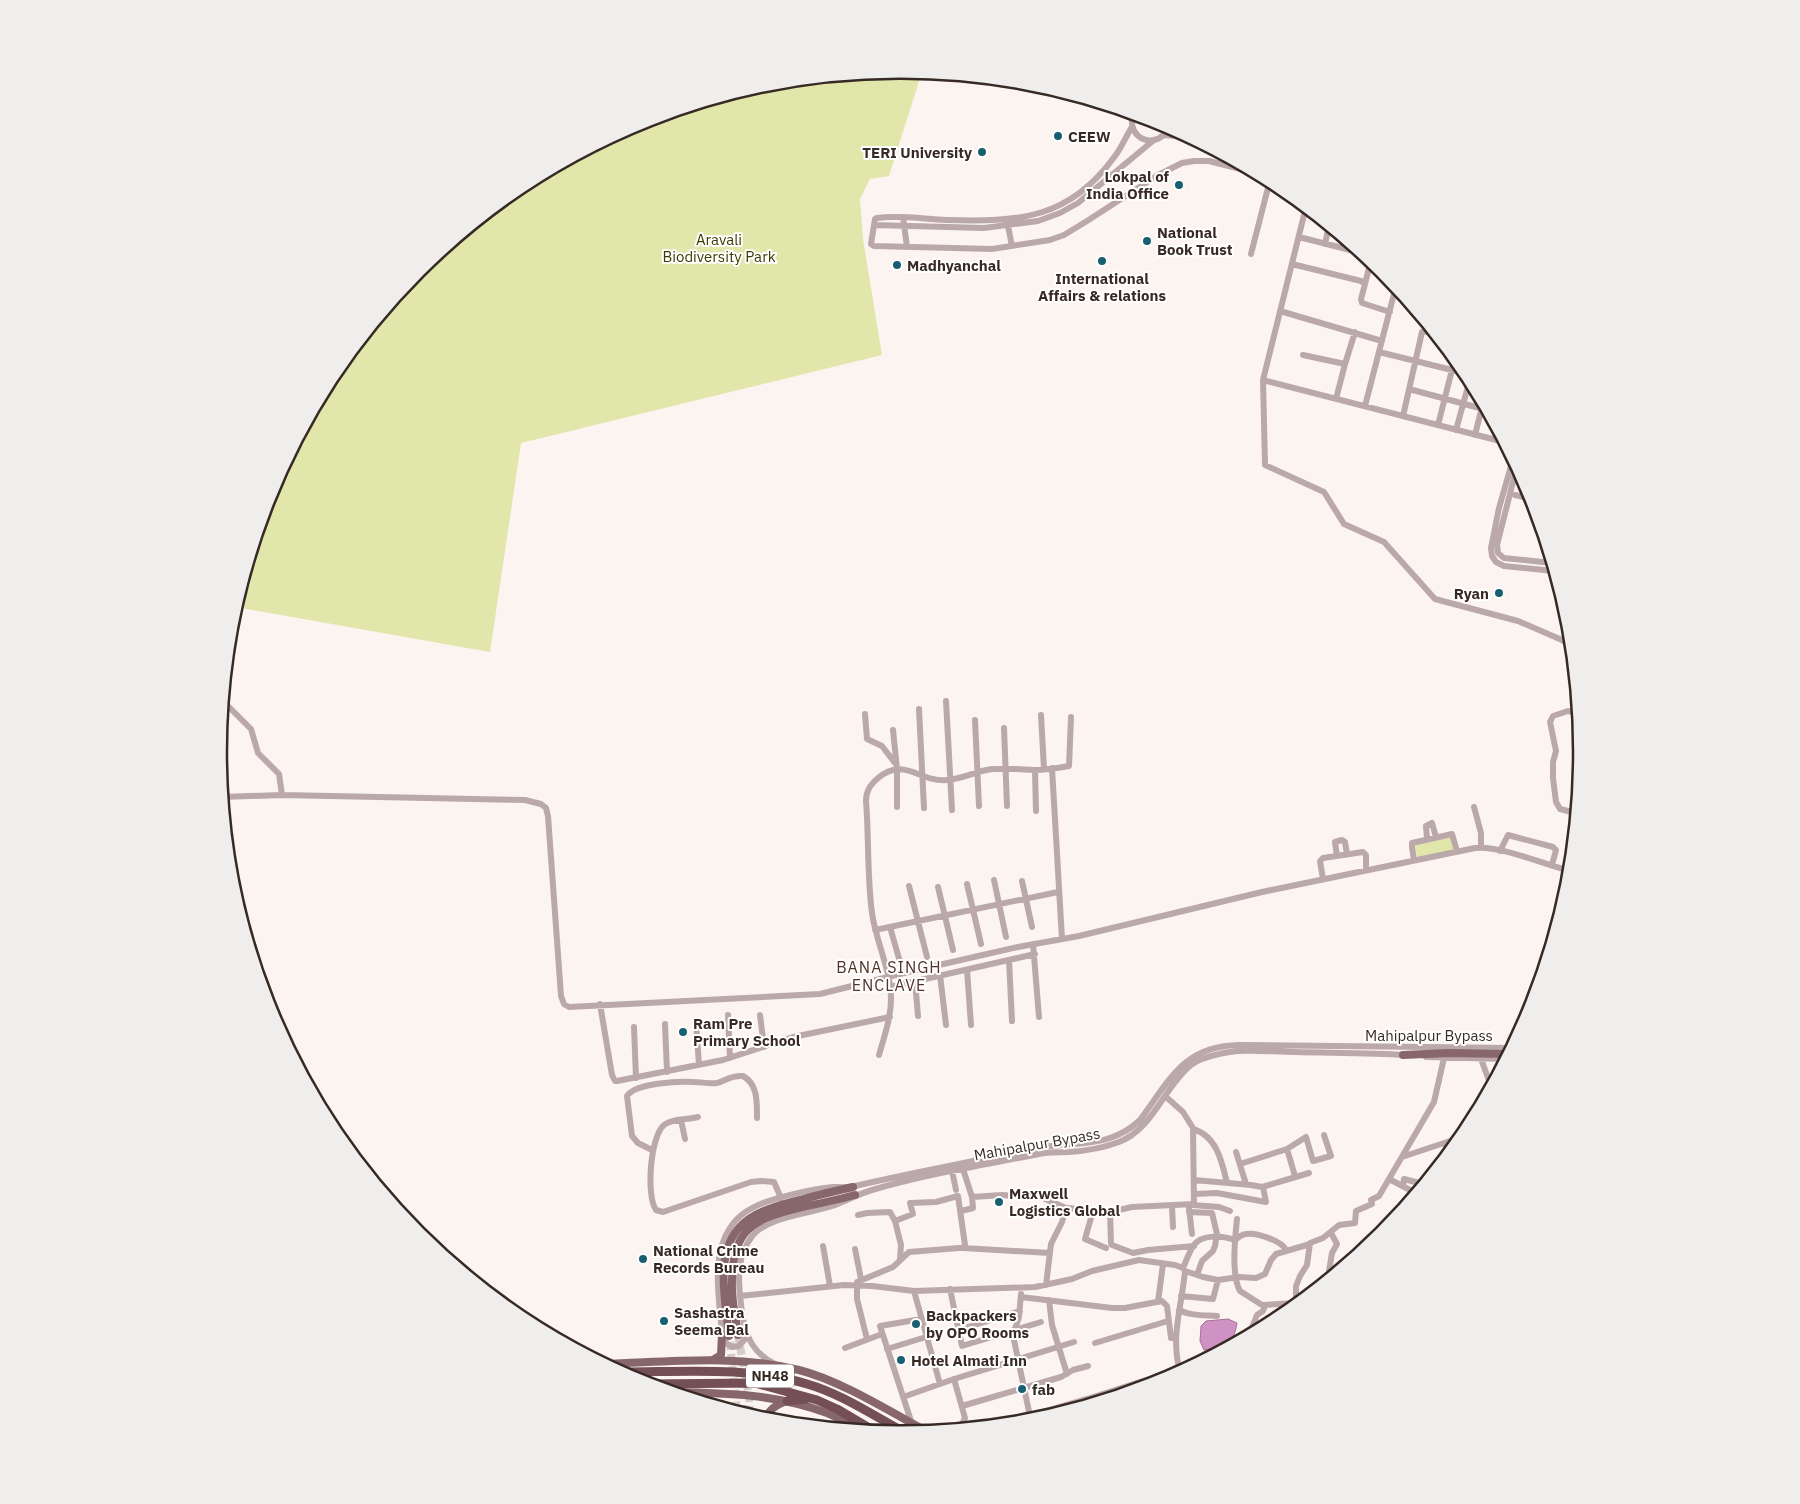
<svg xmlns="http://www.w3.org/2000/svg" width="1800" height="1504" font-family="'IBM Plex Sans',sans-serif">
<rect width="100%" height="100%" fill="#fcf4f1"/>
<!-- green -->
<path fill="#e1e6aa" d="M 900,70 L 922,72 L 889,176 L 870,179 L 860,199 L 863,239 L 882,355 L 521,443 L 490,652 L 235,607 L 270,491 L 333,373 L 418,270 L 521,185 L 639,122 L 767,83 Z
M 1453,837 L 1454,850 L 1419,857 L 1417,856 L 1415,846 L 1417,844 Z"/>
<!-- water -->
<path fill="#d092c5" stroke="#a27294" d="M 1228,1319 L 1237,1323 C 1234,1344 1224,1349 1204,1350 L 1200,1341 L 1201,1326 L 1206,1321 Z"/>
<g fill="none" stroke-linecap="round" stroke-linejoin="round">
<!-- major-tunnel -->
<path stroke="#d5cbc8" stroke-width="8" stroke-dasharray="8 4" stroke-linecap="butt" d="M 738,1335 L 749,1396 L 750,1416
M 730,1342 L 737,1412"/>
<!-- minor -->
<path stroke="#bba8aa" stroke-width="6" d="M 1133,113 C 1125,140 1159,152 1169,126
M 1132,127 C 1126,136 1122,147 1115,156 C 1069,220 1018,222 946,220 C 923,219 900,215 877,218 L 875,219 L 871,244 L 874,246 L 992,249 L 1050,240 L 1064,235 L 1087,221 L 1158,175 L 1182,163 L 1194,161 L 1209,161 L 1256,173
M 1164,135 L 1190,137
M 1306,207 L 1263,380 L 1265,465 L 1324,492 L 1344,524 L 1384,542 L 1435,599 L 1518,621 L 1562,640 L 1572,647
M 903,217 L 907,247
M 874,225 L 984,228 L 1038,221 L 1060,213 L 1078,203 L 1154,140
M 1008,226 L 1012,246
M 1299,237 L 1362,253
M 1325,244 L 1329,226
M 1251,254 L 1270,180
M 1292,264 L 1361,281 L 1365,284 L 1361,299 L 1362,303 L 1390,312
M 1365,284 L 1371,260
M 1280,311 L 1382,341
M 1379,352 L 1468,374
M 1303,355 L 1345,364 L 1355,332
M 1263,380 L 1504,442
M 1409,389 L 1487,410
M 1336,399 L 1345,364
M 1365,406 L 1396,286
M 1403,416 L 1422,332 L 1424,331 L 1435,334
M 1438,425 L 1455,358
M 1456,430 L 1470,379
M 1475,435 L 1483,403
M 1513,459 L 1499,508 L 1491,548 L 1492,556 L 1496,562 L 1504,566 L 1554,571
M 1517,466 L 1497,545 L 1498,553 L 1504,558 L 1552,563
M 1515,495 L 1532,499
M 223,701 L 251,729 L 258,753 L 279,774 L 282,795
M 946,701 L 952,810
M 919,709 L 924,808
M 865,714 L 867,739 L 882,746 L 895,763
M 1041,715 L 1044,769
M 975,720 L 979,806
M 1004,728 L 1007,806
M 893,730 L 897,769 L 897,807
M 1052,768 L 1062,939
M 1035,770 L 1036,811
M 222,797 L 282,795 L 525,800 L 541,804 L 546,808 L 548,816 L 561,996 L 564,1004 L 569,1007 L 820,994 L 904,973 L 1018,947 L 1079,936 L 1262,892 L 1475,848 C 1500,845 1545,865 1570,871
M 1474,807 L 1481,833 L 1481,847
M 1576,813 L 1560,809 L 1556,802 L 1553,778 L 1553,762 L 1556,751 L 1550,722 L 1553,716 L 1568,711 L 1578,713
M 1427,838 L 1426,826 L 1432,823 L 1436,837
M 1500,851 L 1508,835 L 1553,847 L 1556,850 L 1552,865
M 1337,856 L 1335,842 L 1342,840 L 1345,842 L 1347,854
M 1414,860 L 1412,847 L 1412,843 L 1452,834 L 1457,851
M 1323,879 L 1320,861 L 1323,858 L 1363,852 L 1366,855 L 1366,870
M 994,880 L 1006,937
M 1022,881 L 1032,927
M 967,884 L 981,944
M 909,886 L 927,957
M 938,887 L 953,950
M 890,927 L 900,962
M 875,930 L 1058,892
M 1033,944 L 1039,1017
M 1009,960 L 1012,1021
M 967,970 L 971,1025
M 940,975 L 946,1025
M 915,981 L 918,1016
M 890,987 L 1035,954
M 600,1004 L 612,1075 L 615,1081 L 617,1081 L 723,1060 L 793,1037 L 890,1017
M 728,1015 L 730,1058
M 760,1015 L 764,1047
M 696,1022 L 699,1065
M 665,1024 L 667,1072
M 634,1027 L 636,1078
M 879,1055 C 884,1037 891,1018 891,999 C 891,970 876,942 872,913 C 867,876 869,838 866,801 C 866,791 870,785 878,778 C 905,756 920,783 947,780 C 963,779 976,771 992,769 C 1006,768 1020,769 1034,770 C 1046,770 1058,768 1069,766 L 1071,717
M 1426,1057 L 1505,1059
M 1481,1059 L 1491,1086
M 698,1117 C 687,1120 673,1118 664,1125 C 650,1137 646,1196 656,1210 L 663,1212 L 751,1182 L 761,1181 L 774,1182 L 781,1198
M 681,1120 L 685,1139
M 1193,1129 C 1217,1136 1222,1162 1227,1183
M 1445,1143 L 1448,1154
M 1287,1149 L 1295,1176
M 652,1150 L 638,1143 L 632,1136 L 627,1096 C 635,1083 679,1081 694,1082 C 701,1082 710,1084 717,1083 C 727,1080 731,1075 743,1076 C 758,1084 757,1103 757,1118
M 1236,1152 L 1246,1184
M 1402,1157 L 1462,1137
M 1240,1164 L 1287,1149 L 1306,1137 L 1313,1161 L 1331,1156 L 1324,1135
M 963,1169 L 972,1197 L 1002,1195 L 1043,1198 L 1066,1208 L 1062,1222 L 1051,1244 L 1046,1285
M 952,1171 L 956,1190
M 1389,1179 L 1412,1191 L 1412,1198
M 1194,1180 L 1251,1185 L 1262,1187 L 1309,1173
M 1403,1186 L 1404,1179 L 1423,1184
M 1195,1194 L 1217,1193 L 1266,1202 L 1263,1187
M 1193,1205 L 1219,1207 L 1230,1211
M 1172,1206 L 1173,1227
M 1067,1208 L 1110,1212 L 1132,1207 L 1194,1204 L 1193,1128 L 1183,1112 L 1165,1096
M 1189,1208 L 1192,1234
M 961,1211 L 973,1208 L 972,1197
M 1093,1211 L 1085,1239 L 1106,1248
M 1110,1212 L 1111,1244 L 1112,1245 L 1133,1253 L 1148,1250 L 1194,1246
M 1189,1212 L 1212,1213 L 1217,1234 L 1215,1246 L 1213,1251 L 1202,1261 L 1197,1275
M 858,1215 L 867,1213 L 890,1212 L 895,1221 L 913,1214 L 910,1203 L 936,1202 L 958,1196 L 965,1245 L 963,1248 L 959,1248 L 909,1252 L 893,1267 L 857,1282 L 857,1299 L 867,1339
M 1237,1219 C 1235,1238 1231,1275 1240,1291 L 1262,1305 L 1296,1303
M 895,1221 L 901,1245 L 900,1259
M 1331,1233 L 1337,1244 L 1332,1253 L 1329,1271 L 1336,1272
M 823,1246 L 830,1286
M 963,1248 L 1050,1253
M 855,1249 L 861,1279
M 1183,1268 C 1186,1261 1189,1253 1193,1246 C 1202,1233 1223,1236 1235,1240 C 1238,1238 1242,1234 1246,1234 C 1256,1232 1282,1241 1286,1250
M 950,1289 L 962,1346 L 1041,1322
M 914,1291 L 940,1384
M 1021,1294 L 1019,1317 L 1014,1332 L 1014,1340 L 1031,1421
M 740,1296 L 844,1285 L 872,1286 L 914,1291 L 1035,1287 L 1072,1279 L 1092,1271 L 1139,1260 L 1175,1265 L 1183,1268 L 1185,1271 L 1203,1277 L 1218,1280 L 1239,1277 L 1256,1278 L 1265,1274 L 1271,1260 L 1276,1254 L 1310,1244
M 1181,1296 L 1213,1299 L 1218,1280
M 1021,1297 L 1112,1308 L 1125,1308 L 1162,1301 L 1167,1306 L 1171,1338 L 1176,1338
M 1049,1300 L 1052,1325 L 1067,1374
M 1158,1302 L 1163,1264
M 1296,1305 L 1296,1286 L 1300,1276 L 1307,1265 L 1310,1243 L 1323,1238 L 1339,1225 L 1355,1223 L 1356,1211 L 1372,1204 L 1371,1200 L 1379,1196 L 1434,1102 L 1444,1058
M 1179,1310 C 1191,1316 1204,1315 1217,1316
M 958,1330 L 1020,1311
M 745,1331 L 745,1339 L 739,1346 L 732,1347 L 727,1344 L 722,1335 C 720,1302 710,1257 730,1228 C 738,1215 749,1209 763,1203 C 782,1196 813,1189 833,1187 C 840,1187 848,1188 855,1186 C 890,1178 924,1171 959,1164 C 987,1158 1016,1152 1044,1147 C 1079,1142 1112,1147 1140,1120 C 1170,1080 1183,1046 1239,1045 L 1512,1048
M 1253,1333 L 1251,1330 L 1257,1315 L 1263,1311 L 1265,1306
M 1095,1343 L 1168,1321
M 845,1348 L 882,1334
M 887,1349 L 926,1337
M 775,1364 C 750,1352 743,1330 741,1304 C 738,1280 736,1256 753,1235 C 770,1216 809,1214 832,1206 C 846,1201 858,1194 872,1190 C 926,1174 983,1165 1039,1154 C 1049,1152 1059,1152 1069,1152 C 1085,1151 1103,1148 1119,1142 C 1153,1129 1164,1087 1191,1065 C 1198,1059 1210,1056 1219,1054 C 1243,1048 1271,1052 1295,1052 C 1332,1053 1369,1053 1406,1055
M 1180,1371 C 1170,1338 1182,1305 1185,1271
M 954,1379 L 965,1418 L 960,1428
M 903,1397 L 954,1379 L 1074,1342
M 962,1406 L 1061,1377 L 1073,1370 L 1088,1366
M 732,1410 C 743,1406 753,1408 759,1418
M 912,1424 L 880,1326 L 921,1319
M 1002,1424 L 1087,1399 L 1180,1369"/>
<!-- major -->
<path stroke="#87676c" stroke-width="8" d="M 1403,1055 L 1449,1053 L 1508,1054
M 738,1335 C 736,1318 731,1300 732,1282 C 732,1231 752,1219 798,1208 C 817,1204 836,1200 855,1195
M 729,1336 C 727,1314 722,1290 724,1267 C 728,1219 760,1210 800,1200 C 818,1195 835,1191 853,1187
M 713,1360 L 721,1355 L 722,1335
M 605,1364 C 669,1362 736,1354 799,1370 C 839,1380 889,1411 926,1431
M 672,1392 C 727,1393 776,1394 827,1413 C 838,1417 848,1424 858,1430
M 694,1399 L 707,1395
M 765,1420 C 769,1409 776,1405 787,1401"/>
<!-- highway -->
<path stroke="#745056" stroke-width="9" d="M 621,1372 C 683,1372 747,1366 807,1384 C 842,1394 874,1416 906,1433
M 646,1384 L 755,1383 L 817,1400 L 837,1409 L 876,1432
M 787,1401 L 806,1399"/>
</g>
<!-- markers -->
<g fill="#186070" stroke="#fff" stroke-width="2">
<circle cx="1058" cy="136" r="5"/>
<circle cx="982" cy="152" r="5"/>
<circle cx="1179" cy="185" r="5"/>
<circle cx="1147" cy="241" r="5"/>
<circle cx="1102" cy="261" r="5"/>
<circle cx="897" cy="265" r="5"/>
<circle cx="1499" cy="593" r="5"/>
<circle cx="683" cy="1032" r="5"/>
<circle cx="999" cy="1202" r="5"/>
<circle cx="643" cy="1259" r="5"/>
<circle cx="664" cy="1321" r="5"/>
<circle cx="916" cy="1324" r="5"/>
<circle cx="901" cy="1360" r="5"/>
<circle cx="1022" cy="1389" r="5"/>
</g>
<g text-anchor="middle" dominant-baseline="central" stroke-width="4" stroke-linejoin="round" paint-order="stroke">
<!-- shield labels -->
<rect fill="#fff" stroke="#736965" stroke-width="1" x="746" y="1364.5" width="48" height="23" rx="4"/>
<g font-size="14" font-weight="bold" fill="#372923">
<text x="770" y="1376">NH48</text>
</g>
<!-- poi labels -->
<g font-size="15" font-weight="bold" fill="#372923" stroke="#fff" text-anchor="start">
<text x="1068" y="136">CEEW</text>
<text x="972" y="152" text-anchor="end">TERI University</text>
<text x="1169" y="176" text-anchor="end">Lokpal of<tspan x="1169" dy="17">India Office</tspan></text>
<text x="1157" y="232">National<tspan x="1157" dy="17">Book Trust</tspan></text>
<text x="907" y="265">Madhyanchal</text>
<text x="1102" y="278" text-anchor="middle">International<tspan x="1102" dy="17">Affairs &amp; relations</tspan></text>
<text x="1489" y="593" text-anchor="end">Ryan</text>
<text x="693" y="1023">Ram Pre<tspan x="693" dy="17">Primary School</tspan></text>
<text x="1009" y="1193">Maxwell<tspan x="1009" dy="17">Logistics Global</tspan></text>
<text x="653" y="1250">National Crime<tspan x="653" dy="17">Records Bureau</tspan></text>
<text x="674" y="1312">Sashastra<tspan x="674" dy="17">Seema Bal</tspan></text>
<text x="926" y="1315">Backpackers<tspan x="926" dy="17">by OPO Rooms</tspan></text>
<text x="911" y="1360">Hotel Almati Inn</text>
<text x="1032" y="1389">fab</text>
</g>
<!-- park labels -->
<g font-size="15" fill="#3b3d00" stroke="#fff">
<text x="719" y="239">Aravali<tspan x="719" dy="17">Biodiversity Park</tspan></text>
</g>
<!-- street labels -->
<g font-size="15" fill="#372923" stroke="#fff">
<text x="1429" y="1035">Mahipalpur Bypass</text>
<text transform="translate(1037 1144) rotate(-10)">Mahipalpur Bypass</text>
</g>
<!-- neighbourhood labels -->
<g font-size="16" letter-spacing="1" fill="#513226" stroke="#fff">
<text x="889" y="967">BANA SINGH<tspan x="889" dy="18">ENCLAVE</tspan></text>
</g>
</g>
<!-- crop -->
<path d="M0 0H1800V1504H0ZM227 752a673 673 0 1 1 1346 0a673 673 0 1 1-1346 0Z" fill="#efeeed" fill-rule="evenodd"/>
<path fill="none" stroke="#372923" stroke-width="2.5" d="M227 752a673 673 0 1 1 1346 0a673 673 0 1 1-1346 0Z"/>
</svg>
